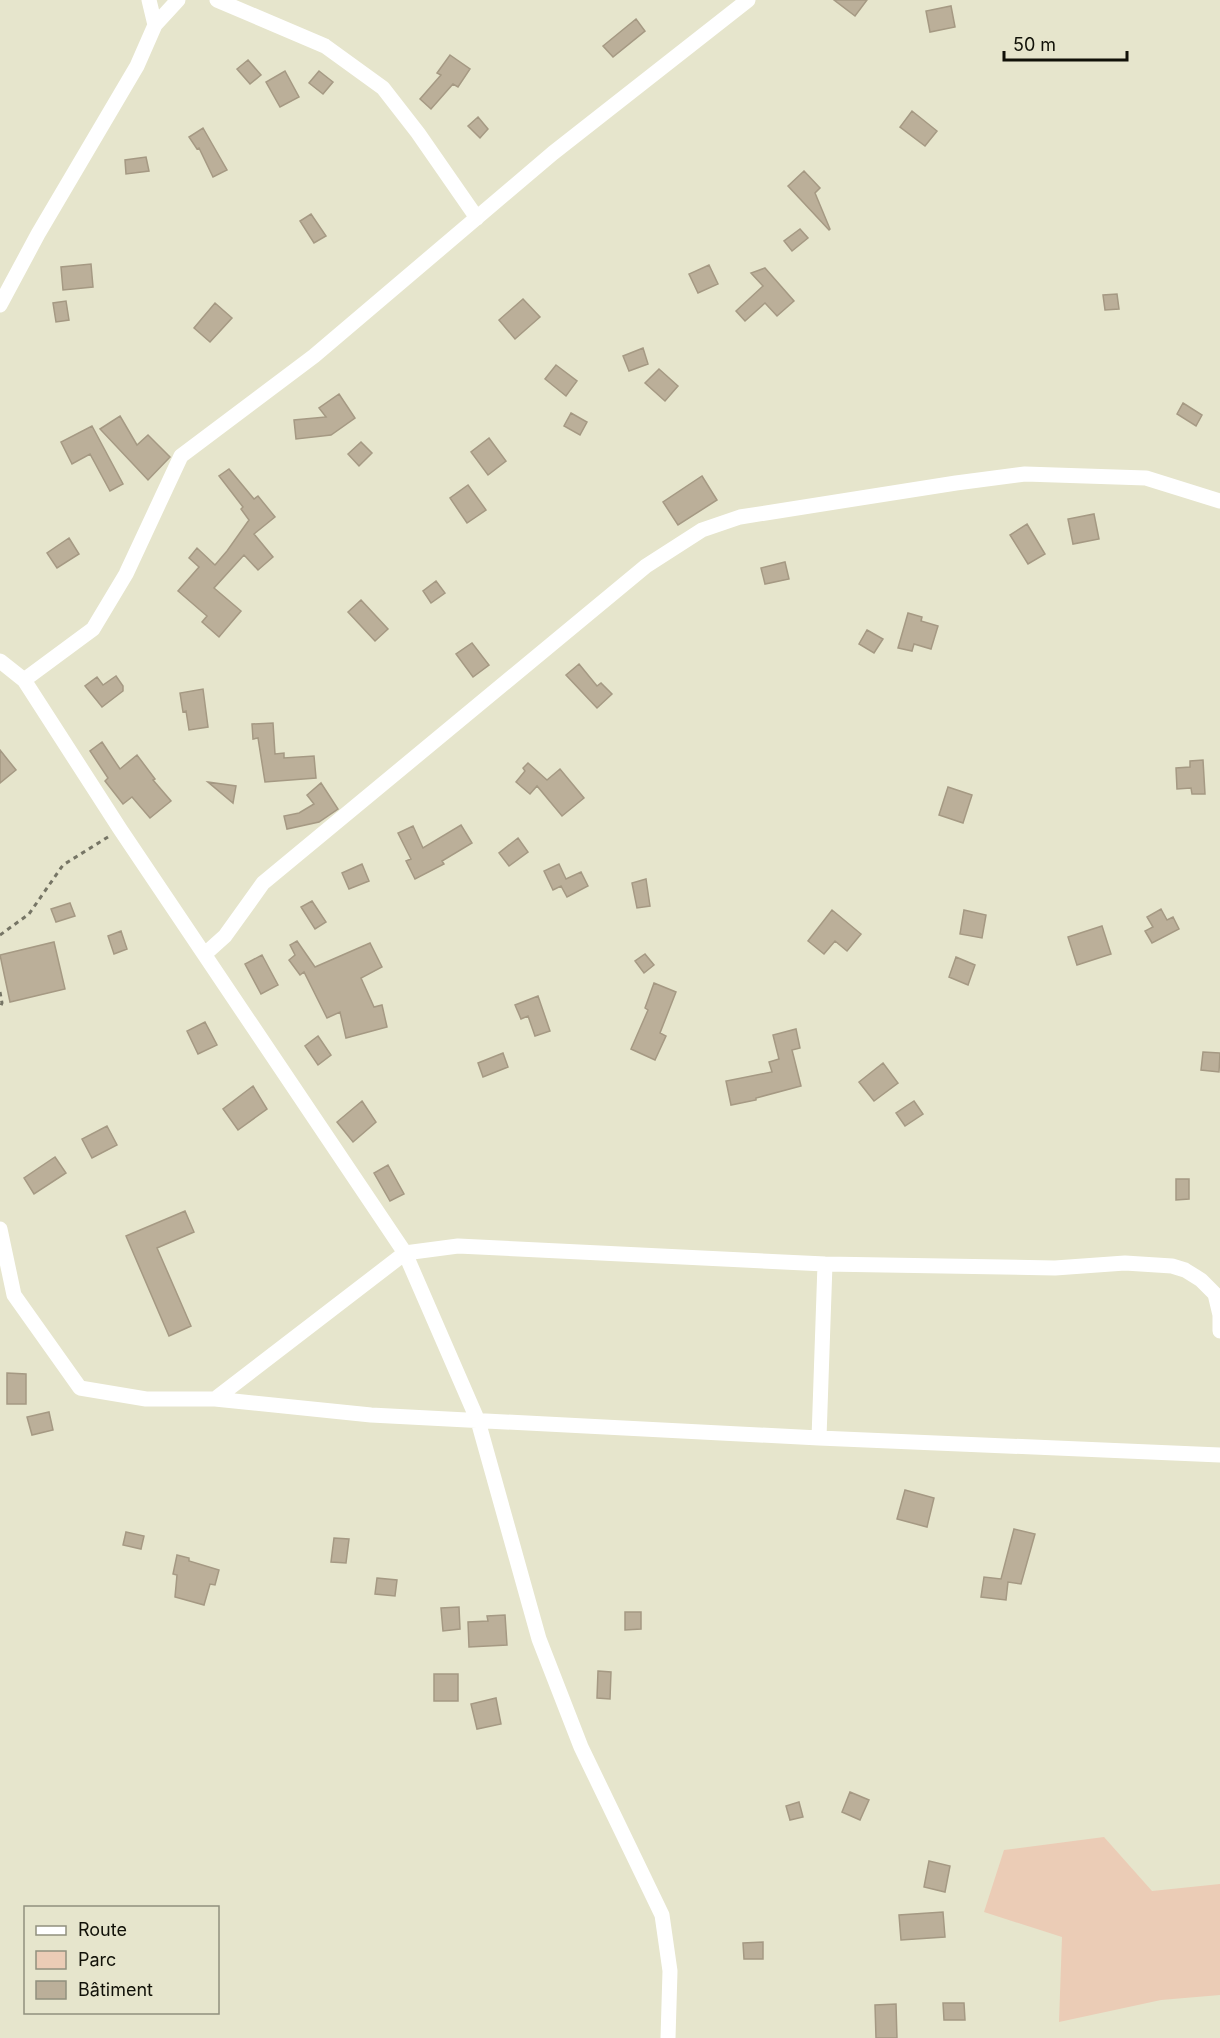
<svg xmlns="http://www.w3.org/2000/svg" width="1220" height="2038" font-family="Inter,sans-serif">
<rect width="100%" height="100%" fill="#e6e5cc"/>
<!-- green -->
<path fill="#ebccb6" d="M 1104,1837 L 1152,1891 L 1220,1884 L 1220,1995 L 1161,2000 L 1059,2022 L 1062,1937 L 984,1912 L 1004,1850 Z"/>
<!-- building -->
<path fill="#bbaf99" stroke="#a59983" stroke-width="1.5" d="M 834,0 L 867,0 L 855,16 Z
M 951,6 L 955,27 L 930,32 L 926,11 Z
M 636,19 L 645,31 L 613,57 L 603,46 Z
M 450,55 L 470,69 L 458,87 L 453,84 L 431,109 L 420,99 L 441,75 L 437,73 Z
M 248,60 L 261,75 L 250,84 L 237,69 Z
M 285,71 L 299,97 L 280,107 L 266,82 Z
M 319,71 L 333,82 L 323,94 L 309,83 Z
M 912,111 L 937,131 L 925,146 L 900,127 Z
M 478,117 L 488,129 L 480,138 L 468,126 Z
M 203,128 L 227,170 L 213,177 L 199,148 L 197,149 L 189,137 Z
M 146,157 L 149,171 L 126,174 L 125,160 Z
M 804,171 L 820,188 L 815,193 L 830,229 L 829,230 L 788,186 Z
M 311,214 L 326,236 L 314,243 L 300,221 Z
M 800,229 L 808,238 L 792,251 L 784,241 Z
M 91,264 L 93,287 L 63,290 L 61,267 Z
M 709,265 L 718,284 L 698,293 L 689,274 Z
M 765,268 L 794,301 L 777,316 L 765,303 L 745,321 L 736,311 L 763,286 L 751,273 Z
M 1117,294 L 1119,309 L 1105,310 L 1103,295 Z
M 523,299 L 540,317 L 515,339 L 499,320 Z
M 66,301 L 69,320 L 56,322 L 53,303 Z
M 215,303 L 232,318 L 210,342 L 194,328 Z
M 643,348 L 648,364 L 629,371 L 623,356 Z
M 556,365 L 577,381 L 566,396 L 545,379 Z
M 659,369 L 678,386 L 665,401 L 645,383 Z
M 339,394 L 355,418 L 331,435 L 296,439 L 294,420 L 326,417 L 319,408 Z
M 1183,403 L 1202,415 L 1196,426 L 1177,414 Z
M 571,413 L 587,422 L 580,435 L 564,426 Z
M 120,416 L 137,445 L 148,435 L 170,457 L 148,480 L 100,429 Z
M 92,426 L 123,484 L 110,491 L 90,454 L 72,464 L 61,442 Z
M 489,438 L 506,461 L 488,475 L 471,452 Z
M 361,442 L 372,453 L 359,466 L 348,454 Z
M 229,469 L 254,499 L 258,496 L 275,517 L 254,534 L 273,557 L 258,570 L 244,555 L 214,588 L 241,611 L 219,637 L 202,622 L 207,616 L 178,591 L 199,567 L 189,558 L 197,548 L 215,565 L 227,551 L 249,520 L 241,509 L 243,507 L 219,476 Z
M 702,476 L 717,500 L 678,525 L 663,502 Z
M 468,485 L 486,510 L 467,523 L 450,498 Z
M 1094,514 L 1099,539 L 1073,544 L 1068,519 Z
M 1027,524 L 1045,554 L 1028,564 L 1010,535 Z
M 69,538 L 79,554 L 57,568 L 47,553 Z
M 785,562 L 789,579 L 765,584 L 761,568 Z
M 436,581 L 445,593 L 431,603 L 423,591 Z
M 361,600 L 388,629 L 375,641 L 348,612 Z
M 908,613 L 922,617 L 921,621 L 938,626 L 931,649 L 914,644 L 912,651 L 898,648 Z
M 867,630 L 883,639 L 874,653 L 859,644 Z
M 472,643 L 489,665 L 473,677 L 456,654 Z
M 579,664 L 597,686 L 601,683 L 612,694 L 597,708 L 566,675 Z
M 116,676 L 123,686 L 123,691 L 102,707 L 85,686 L 97,677 L 103,685 Z
M 203,689 L 208,727 L 189,730 L 186,711 L 183,712 L 180,693 Z
M 273,723 L 275,754 L 284,753 L 284,758 L 314,756 L 316,778 L 265,782 L 258,738 L 253,739 L 252,724 Z
M 102,742 L 120,769 L 137,755 L 155,779 L 153,780 L 171,801 L 150,818 L 132,797 L 123,804 L 105,781 L 108,778 L 90,751 Z
M 0,750 L 16,770 L 0,783 Z
M 1203,760 L 1205,794 L 1192,794 L 1191,788 L 1177,789 L 1176,768 L 1190,767 L 1190,761 Z
M 528,763 L 547,780 L 560,769 L 584,798 L 562,816 L 537,786 L 530,794 L 516,782 L 525,771 L 523,768 Z
M 208,782 L 236,786 L 233,803 Z
M 321,783 L 338,809 L 319,822 L 287,829 L 284,816 L 299,813 L 314,804 L 307,795 Z
M 948,787 L 972,795 L 963,823 L 939,815 Z
M 461,825 L 472,843 L 442,861 L 444,864 L 415,879 L 406,861 L 411,859 L 398,833 L 413,826 L 423,848 Z
M 518,838 L 528,852 L 509,866 L 499,853 Z
M 362,864 L 369,881 L 349,889 L 342,873 Z
M 559,864 L 566,879 L 581,872 L 588,886 L 567,897 L 561,886 L 553,890 L 544,871 Z
M 646,879 L 650,906 L 637,908 L 632,883 Z
M 312,901 L 326,922 L 315,929 L 301,907 Z
M 70,903 L 75,916 L 56,922 L 51,909 Z
M 1161,909 L 1167,920 L 1173,917 L 1179,929 L 1152,943 L 1145,931 L 1153,927 L 1147,917 Z
M 832,910 L 861,934 L 847,951 L 835,941 L 824,954 L 808,941 Z
M 964,910 L 986,915 L 982,938 L 960,934 Z
M 1102,926 L 1111,954 L 1077,965 L 1068,937 Z
M 121,931 L 127,949 L 114,954 L 108,936 Z
M 297,941 L 315,967 L 370,943 L 382,967 L 361,978 L 374,1007 L 382,1005 L 387,1027 L 346,1038 L 340,1012 L 327,1018 L 304,972 L 300,975 L 289,960 L 295,955 L 290,945 Z
M 54,942 L 65,989 L 10,1002 L 0,955 Z
M 645,954 L 654,965 L 644,973 L 635,961 Z
M 262,955 L 278,985 L 261,994 L 245,964 Z
M 956,957 L 975,965 L 968,985 L 949,977 Z
M 654,983 L 676,992 L 660,1033 L 666,1036 L 655,1060 L 631,1049 L 648,1010 L 645,1008 Z
M 538,996 L 550,1031 L 535,1036 L 528,1016 L 521,1019 L 515,1005 Z
M 205,1022 L 217,1045 L 198,1054 L 187,1031 Z
M 796,1029 L 800,1048 L 792,1050 L 801,1086 L 756,1098 L 756,1100 L 731,1105 L 726,1081 L 772,1072 L 769,1062 L 779,1059 L 773,1035 Z
M 318,1036 L 331,1055 L 318,1065 L 305,1046 Z
M 1203,1052 L 1220,1053 L 1219,1072 L 1201,1070 Z
M 503,1053 L 508,1067 L 483,1077 L 478,1063 Z
M 883,1063 L 898,1083 L 874,1101 L 859,1082 Z
M 253,1086 L 267,1109 L 238,1130 L 223,1109 Z
M 362,1101 L 376,1122 L 353,1142 L 337,1122 Z
M 914,1101 L 923,1114 L 905,1126 L 896,1113 Z
M 107,1126 L 117,1145 L 92,1158 L 82,1139 Z
M 55,1157 L 66,1173 L 34,1194 L 24,1178 Z
M 388,1165 L 404,1194 L 390,1201 L 374,1173 Z
M 1176,1179 L 1189,1179 L 1189,1199 L 1176,1200 Z
M 185,1211 L 194,1232 L 157,1248 L 191,1326 L 169,1336 L 126,1236 Z
M 7,1373 L 26,1374 L 26,1404 L 7,1404 Z
M 49,1412 L 53,1430 L 32,1435 L 27,1417 Z
M 905,1490 L 934,1498 L 927,1527 L 897,1519 Z
M 1014,1529 L 1035,1534 L 1021,1584 L 1008,1582 L 1006,1600 L 981,1597 L 984,1577 L 1001,1579 Z
M 126,1532 L 144,1536 L 141,1549 L 123,1545 Z
M 334,1538 L 349,1539 L 346,1563 L 331,1562 Z
M 177,1555 L 189,1558 L 189,1561 L 219,1570 L 215,1585 L 210,1584 L 204,1605 L 175,1597 L 177,1575 L 173,1574 Z
M 377,1578 L 397,1580 L 395,1596 L 375,1594 Z
M 459,1607 L 460,1629 L 443,1631 L 441,1608 Z
M 625,1612 L 641,1612 L 641,1629 L 625,1630 Z
M 505,1615 L 507,1645 L 469,1647 L 468,1622 L 488,1621 L 487,1616 Z
M 598,1671 L 611,1672 L 610,1699 L 597,1698 Z
M 434,1674 L 458,1674 L 458,1701 L 434,1701 Z
M 496,1698 L 501,1724 L 477,1729 L 471,1704 Z
M 850,1792 L 869,1800 L 860,1820 L 842,1812 Z
M 799,1802 L 803,1817 L 790,1820 L 786,1806 Z
M 929,1861 L 950,1866 L 945,1892 L 924,1887 Z
M 943,1912 L 945,1937 L 901,1940 L 899,1915 Z
M 763,1942 L 763,1959 L 744,1959 L 743,1943 Z
M 943,2003 L 964,2003 L 965,2020 L 944,2020 Z
M 896,2004 L 897,2038 L 876,2038 L 875,2005 Z"/>
<g fill="none" stroke-linecap="round" stroke-linejoin="round">
<!-- path -->
<path stroke="#767565" stroke-width="3" stroke-dasharray="4.5 4.5" stroke-linecap="butt" d="M 0,935 L 29,914 L 63,865 L 108,837
M 0,992 L 2,1003 L 0,1008"/>
<!-- street -->
<path stroke="#fff" stroke-width="15" d="M 149,0 L 155,25
M 217,0 L 325,46 L 383,88 L 418,133 L 477,218
M 0,305 L 38,234 L 137,66 L 155,25 L 178,0
M 0,661 L 24,680 L 120,829 L 405,1253 L 478,1421 L 539,1639 L 581,1747 L 662,1915 L 670,1971 L 668,2038
M 24,680 L 93,629 L 126,574 L 181,456 L 314,356 L 553,153 L 748,0
M 205,954 L 225,936 L 263,883 L 646,566 L 702,530 L 740,517 L 956,483 L 1025,474 L 1146,478 L 1220,501
M 0,1229 L 14,1295 L 80,1388 L 146,1399 L 215,1399 L 371,1415 L 819,1438 L 1220,1455
M 215,1399 L 405,1253 L 458,1246 L 825,1264 L 1055,1268 L 1125,1263 L 1172,1266 L 1185,1270 L 1201,1280 L 1215,1294 L 1220,1315 L 1220,1331
M 819,1438 L 825,1264"/>
</g>
<!-- legend -->
<rect x="24" y="1906" width="195" height="108" fill="#e6e5cc" stroke="#91907e" stroke-width="1.5"/>
<rect x="36" y="1926" width="30" height="9" fill="#ffffff" stroke="#91907e" stroke-width="1.5"/>
<text x="78" y="1936" font-size="18" fill="#111108">Route</text>
<rect x="36" y="1951" width="30" height="18" fill="#ebccb6" stroke="#91907e" stroke-width="1.5"/>
<text x="78" y="1966" font-size="18" fill="#111108">Parc</text>
<rect x="36" y="1981" width="30" height="18" fill="#bbaf99" stroke="#91907e" stroke-width="1.5"/>
<text x="78" y="1996" font-size="18" fill="#111108">Bâtiment</text>
<!-- scale -->
<path d="M1004 51v9h123v-9" fill="none" stroke="#111108" stroke-width="3"/>
<text x="1013" y="51" font-size="18" fill="#111108" stroke="#e6e5cc" stroke-width="4.5" paint-order="stroke">50 m</text>
</svg>
